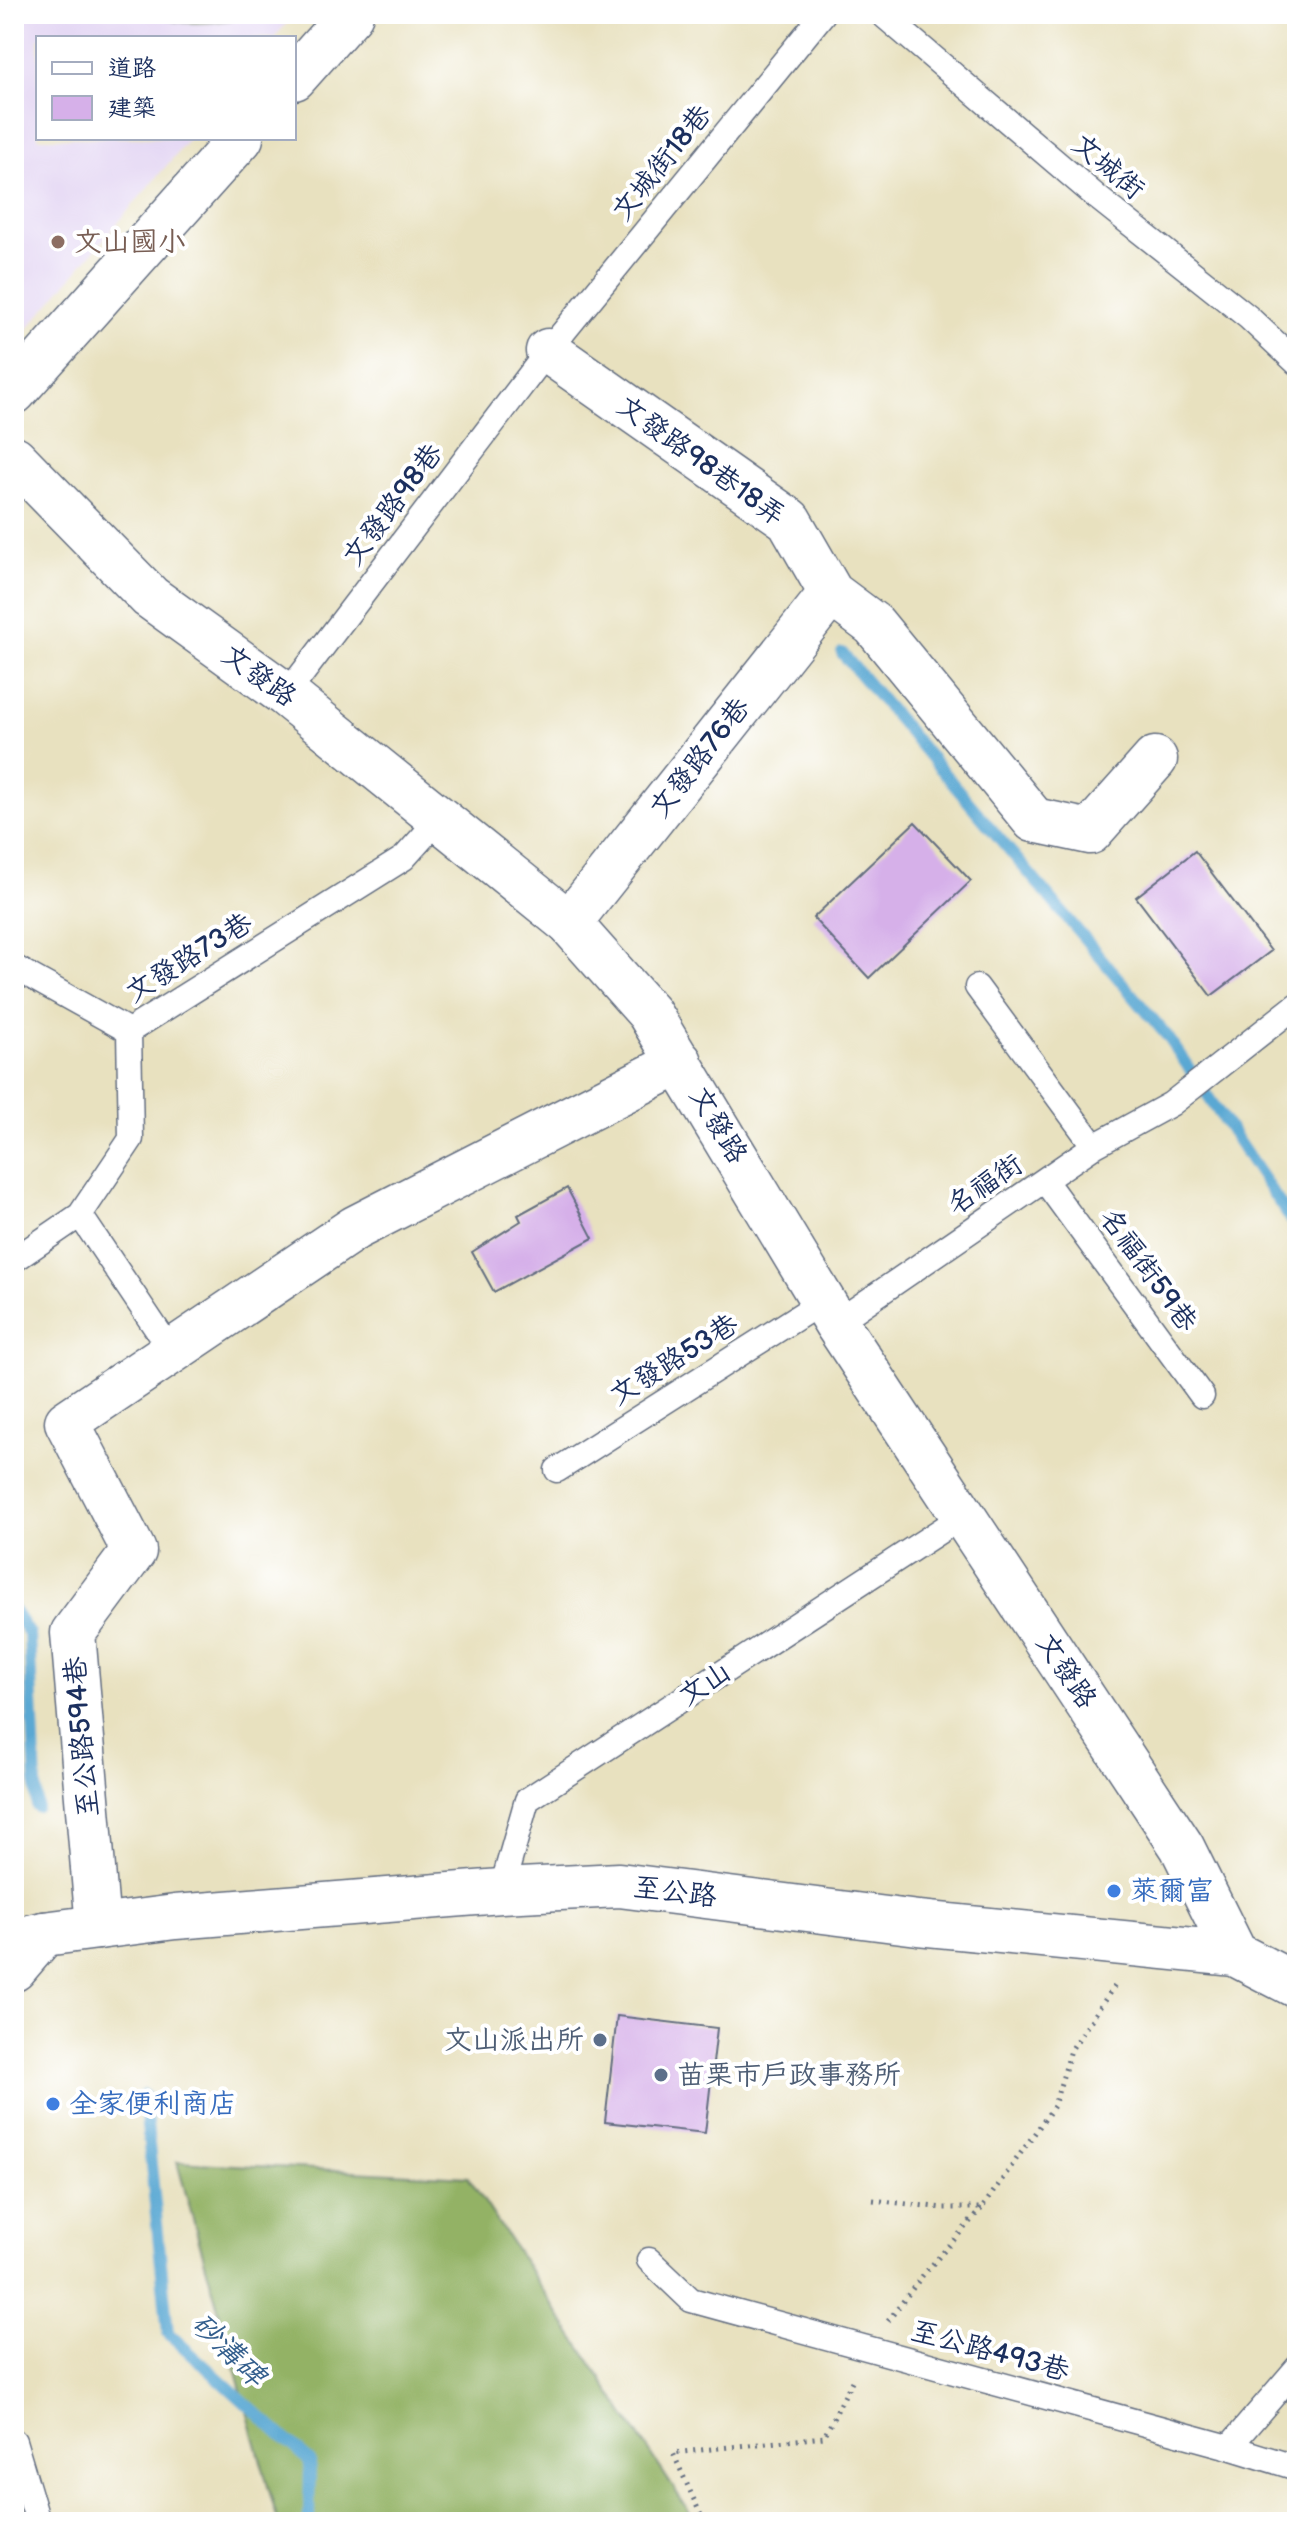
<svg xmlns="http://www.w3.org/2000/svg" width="1311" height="2536" font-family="'Balsamiq Sans','LXGW WenKai TC',sans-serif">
<rect width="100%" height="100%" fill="#fff"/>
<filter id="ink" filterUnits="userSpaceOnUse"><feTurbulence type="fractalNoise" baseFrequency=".0125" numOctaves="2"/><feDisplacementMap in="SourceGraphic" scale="16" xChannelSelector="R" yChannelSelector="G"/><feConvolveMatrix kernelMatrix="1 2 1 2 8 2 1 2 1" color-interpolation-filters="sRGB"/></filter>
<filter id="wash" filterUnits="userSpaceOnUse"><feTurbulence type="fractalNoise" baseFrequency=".006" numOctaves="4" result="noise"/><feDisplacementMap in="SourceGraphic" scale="32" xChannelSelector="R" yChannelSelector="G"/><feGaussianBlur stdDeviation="1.8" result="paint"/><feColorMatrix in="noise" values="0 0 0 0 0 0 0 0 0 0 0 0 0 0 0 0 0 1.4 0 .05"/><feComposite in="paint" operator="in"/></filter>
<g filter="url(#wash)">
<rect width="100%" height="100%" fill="#e8e1bf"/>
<!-- built -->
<path fill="#e2d4f3" d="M 14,14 L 295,14 L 274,38 L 38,38 L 38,138 L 190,138 L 14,345 Z"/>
<!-- green -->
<path fill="#bacf73" stroke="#6a7f68" stroke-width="2" d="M 154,14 L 259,14 C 228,21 184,30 154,14 Z"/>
<!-- forest -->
<path fill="#93b265" stroke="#577062" stroke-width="2" d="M 177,2162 L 468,2177 L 696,2522 L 278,2522 Z"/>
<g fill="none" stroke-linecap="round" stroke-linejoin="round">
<!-- stream -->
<path stroke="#5aa8d3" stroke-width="12" d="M 842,653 L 1168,1037 L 1297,1229
M 14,1611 L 29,1634 L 37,1807
M 144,2095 L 168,2333 L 310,2461 L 309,2522"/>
</g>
<g id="blocks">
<!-- building -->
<path fill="#d6b0e9" d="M 915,822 L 971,881 L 869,978 L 813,918 Z
M 1195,851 L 1271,951 L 1211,996 L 1136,897 Z
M 567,1188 L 593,1238 L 494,1292 L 472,1252 L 521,1221 L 518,1215 Z
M 617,2016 L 717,2028 L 705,2133 L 605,2122 Z"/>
</g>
</g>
<g filter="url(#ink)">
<use href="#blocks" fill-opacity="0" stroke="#636d80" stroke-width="2"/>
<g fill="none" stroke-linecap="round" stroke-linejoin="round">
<defs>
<path id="service" d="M 882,14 L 1098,198 L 1248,317 L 1297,363
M 286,695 L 548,351 L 823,14
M 14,967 L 129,1031
M 977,987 L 1094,1146
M 1045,1181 L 1202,1396
M 80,1215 L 131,1139 L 129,1031 L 404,858 L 439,819
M 14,1260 L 80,1215 L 172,1352
M 836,1323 L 1094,1146 L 1171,1104 L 1297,1005
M 557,1470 L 823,1301
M 501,1891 L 527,1800 L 963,1516
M 649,2260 L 691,2300 L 1229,2447 L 1297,2368
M 14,2441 L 38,2522
M 1229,2447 L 1297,2468"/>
<path id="minor" d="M 294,78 L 351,14
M 548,351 L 789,520 L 831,593 L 874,625 L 1034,820 L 1090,832 L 1155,759
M 14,392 L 241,138
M 569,923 L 831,593
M 98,1927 L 73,1633 L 134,1551 L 67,1422 L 355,1228 L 680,1062
M 14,1969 L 44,1934"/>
<path id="tertiary" d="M 14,458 L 150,597 L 286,695 L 569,923 L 649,1013 L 836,1323 L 1182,1847 L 1235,1954
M 14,1940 L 44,1934 L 175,1917 L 501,1891 L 619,1885 L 918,1923 L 1235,1954 L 1297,1986"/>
</defs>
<!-- service casing -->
<use href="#service" stroke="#636d80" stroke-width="27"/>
<!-- minor casing -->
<use href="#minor" stroke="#636d80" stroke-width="47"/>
<!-- tertiary casing -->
<use href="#tertiary" stroke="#636d80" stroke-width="47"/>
<!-- path -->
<path stroke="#636d80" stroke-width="5" stroke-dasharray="2 6" stroke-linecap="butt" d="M 873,2200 L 943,2208 L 982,2208 L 1054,2106 L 1071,2050 L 1115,1985
M 888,2321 L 923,2275 L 982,2208
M 704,2522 L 673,2453 L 824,2437 L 854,2377"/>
<!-- service -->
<use href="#service" stroke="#fff" stroke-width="24"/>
<!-- minor -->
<use href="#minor" stroke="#fff" stroke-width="44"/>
<!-- tertiary -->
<use href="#tertiary" stroke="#fff" stroke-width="44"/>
</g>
</g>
<!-- markers -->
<circle fill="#8d6e63" stroke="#fff" stroke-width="3" cx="58" cy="242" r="8"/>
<g fill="#3f7fe0" stroke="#fff" stroke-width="3">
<circle cx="1114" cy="1891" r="8"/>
<circle cx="53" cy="2104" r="8"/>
</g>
<g fill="#5c6f8a" stroke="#fff" stroke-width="3">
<circle cx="600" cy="2040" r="8"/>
<circle cx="661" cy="2075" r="8"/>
</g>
<g text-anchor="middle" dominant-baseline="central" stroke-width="8" stroke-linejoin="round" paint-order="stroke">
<!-- street labels -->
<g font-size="28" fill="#1b2f5e" stroke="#fff">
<text transform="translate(662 163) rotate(-51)">文城街18巷</text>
<text transform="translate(1108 167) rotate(40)">文城街</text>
<text transform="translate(701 461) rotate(36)">文發路98巷18弄</text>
<text transform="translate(393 505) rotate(-53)">文發路98巷</text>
<text transform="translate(259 676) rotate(36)">文發路</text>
<text transform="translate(700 758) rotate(-52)">文發路76巷</text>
<text transform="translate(189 958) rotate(-32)">文發路73巷</text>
<text transform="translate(718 1125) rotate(59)">文發路</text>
<text transform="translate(985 1185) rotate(-34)">名福街</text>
<text transform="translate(1148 1270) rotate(54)">名福街59巷</text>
<text transform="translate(674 1360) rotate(-32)">文發路53巷</text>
<text transform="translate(1066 1671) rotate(56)">文發路</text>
<text transform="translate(705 1684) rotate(-33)">文山</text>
<text transform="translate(82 1737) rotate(-95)">至公路594巷</text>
<text transform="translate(675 1892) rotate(7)">至公路</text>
<text transform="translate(990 2351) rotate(15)">至公路493巷</text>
</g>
<!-- education labels -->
<g font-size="28" fill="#785e54" stroke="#fff" text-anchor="start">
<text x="74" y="242">文山國小</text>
</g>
<!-- shop labels -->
<g font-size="28" fill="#366cbe" stroke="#fff" text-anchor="start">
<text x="1130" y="1891">萊爾富</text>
<text x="69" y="2104">全家便利商店</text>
</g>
<!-- service labels -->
<g font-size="28" fill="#4e5e75" stroke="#fff" text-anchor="end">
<text x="584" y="2040">文山派出所</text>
<text x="677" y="2075" text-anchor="start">苗栗市戶政事務所</text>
</g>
<!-- water labels -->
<g font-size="30" font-style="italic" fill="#345f8d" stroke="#fff">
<text transform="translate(228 2350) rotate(44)">砂溝碑</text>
</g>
</g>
<!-- margin -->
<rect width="1311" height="2536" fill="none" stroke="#fff" stroke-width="48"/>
<!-- legend -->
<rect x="36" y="36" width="260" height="104" fill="#ffffff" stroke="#a4acbf" stroke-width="2"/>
<rect x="52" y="62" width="40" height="12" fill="#ffffff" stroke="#a4acbf" stroke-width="2"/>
<text x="108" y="76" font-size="24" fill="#1b2f5e">道路</text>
<rect x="52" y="96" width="40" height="24" fill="#d6b0e9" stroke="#a4acbf" stroke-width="2"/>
<text x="108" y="116" font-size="24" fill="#1b2f5e">建築</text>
</svg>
